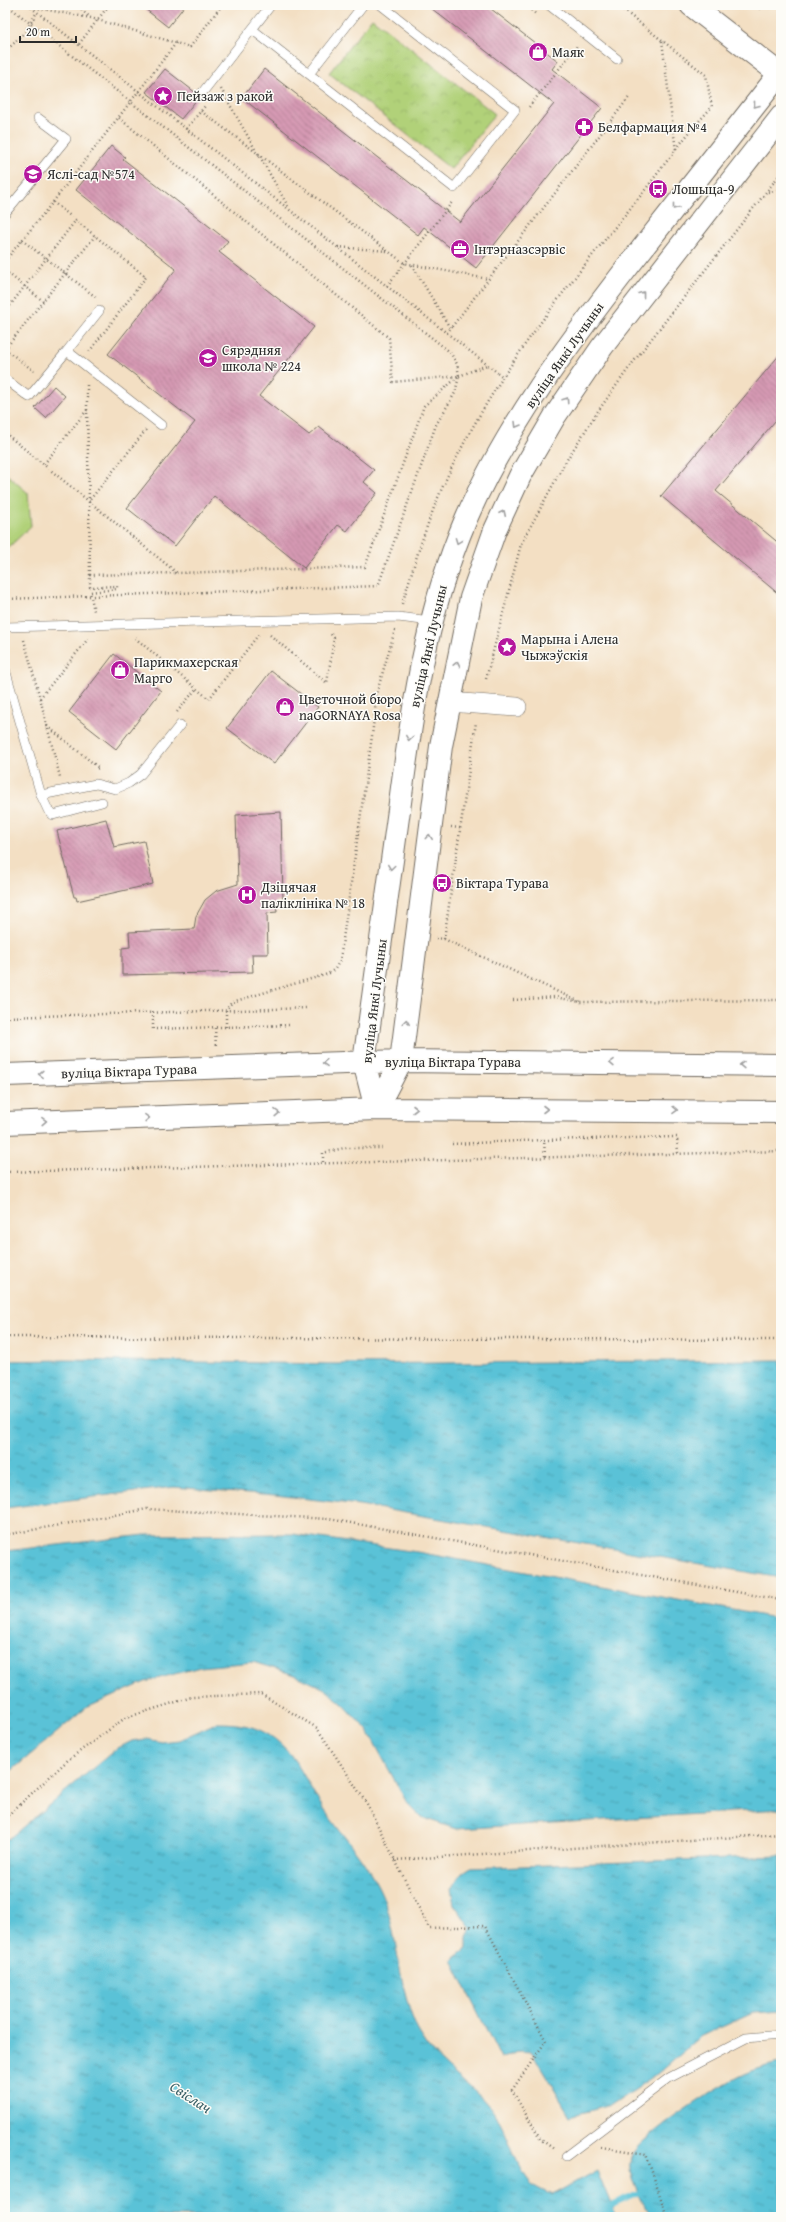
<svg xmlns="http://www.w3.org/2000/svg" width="786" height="2222" font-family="'Gentium Book Plus',serif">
<defs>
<pattern id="park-crowns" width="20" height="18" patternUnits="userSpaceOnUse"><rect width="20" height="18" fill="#b1d179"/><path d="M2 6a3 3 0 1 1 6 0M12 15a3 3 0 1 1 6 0" fill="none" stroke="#98b469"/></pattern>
<pattern id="water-ripples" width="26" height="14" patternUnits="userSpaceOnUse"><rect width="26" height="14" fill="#5ac2d7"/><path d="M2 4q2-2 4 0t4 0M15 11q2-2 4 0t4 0" fill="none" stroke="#4b9eaf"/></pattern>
<pattern id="building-back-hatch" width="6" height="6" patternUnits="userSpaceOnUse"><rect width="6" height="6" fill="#d599b3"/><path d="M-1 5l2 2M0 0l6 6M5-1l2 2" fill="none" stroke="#ad7d92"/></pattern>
</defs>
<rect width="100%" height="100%" fill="#fdfcf7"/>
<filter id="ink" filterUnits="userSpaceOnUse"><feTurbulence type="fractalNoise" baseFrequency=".025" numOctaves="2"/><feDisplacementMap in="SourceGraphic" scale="8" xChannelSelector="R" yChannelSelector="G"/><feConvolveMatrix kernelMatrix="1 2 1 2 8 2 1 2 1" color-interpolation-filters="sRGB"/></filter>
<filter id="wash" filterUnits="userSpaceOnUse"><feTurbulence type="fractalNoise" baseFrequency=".012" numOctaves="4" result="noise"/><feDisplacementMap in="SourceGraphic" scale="16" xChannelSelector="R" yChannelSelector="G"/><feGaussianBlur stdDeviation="0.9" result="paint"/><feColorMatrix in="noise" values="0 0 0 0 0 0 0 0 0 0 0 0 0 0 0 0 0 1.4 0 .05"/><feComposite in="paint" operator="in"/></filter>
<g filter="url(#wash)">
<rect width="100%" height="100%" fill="#f3dfc3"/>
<!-- green -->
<path fill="#b1d179" stroke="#6e7e52" d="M 5,473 L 28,493 L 31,526 L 9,547 L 5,547 Z"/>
<!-- park -->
<path fill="url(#park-crowns)" stroke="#6e7e52" d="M 372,18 L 495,114 L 451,169 L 329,73 Z"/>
<!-- water -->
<path fill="url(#water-ripples)" stroke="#427681" d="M 66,1360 L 335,1364 L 781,1360 L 781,1578 L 360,1505 L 275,1495 L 174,1487 L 5,1508 L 5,1361 Z
M 292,1534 L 417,1552 L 781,1619 L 781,1809 L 456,1829 L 421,1817 L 407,1803 L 368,1731 L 344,1705 L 325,1689 L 295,1675 L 253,1662 L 200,1667 L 145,1682 L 86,1708 L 5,1776 L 5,1551 L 145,1535 Z
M 216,1723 C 238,1723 257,1725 276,1740 C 297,1756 308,1786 323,1808 C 345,1840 375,1869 387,1908 C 400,1950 399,1994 420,2035 C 439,2070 479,2086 499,2120 C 508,2135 520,2175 533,2185 C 538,2189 546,2192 552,2195 L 597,2170 L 616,2217 L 5,2217 L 5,1842 L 116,1749 L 132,1741 L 147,1739 L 162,1742 L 179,1740 Z
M 781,1856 L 781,2011 L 753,2013 L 699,2037 L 657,2074 L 611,2105 L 570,2116 L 532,2052 L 520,2051 L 501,2059 L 452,1960 L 467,1949 L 467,1938 L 471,1928 L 454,1904 L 451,1889 L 459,1876 L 471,1868 Z
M 781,2063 L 781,2217 L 650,2217 C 643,2200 625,2176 631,2157 C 636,2139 713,2090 732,2080 C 748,2071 764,2066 781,2063 Z"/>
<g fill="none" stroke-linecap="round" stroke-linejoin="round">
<!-- stream -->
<path stroke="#5ac2d7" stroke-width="5.5" d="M 605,2208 L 645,2191"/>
</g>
<g id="blocks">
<!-- building -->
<path fill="url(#building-back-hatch)" d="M 140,5 L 185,5 L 168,27 Z
M 427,5 L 486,5 L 558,61 L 552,69 L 602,108 L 476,268 L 424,227 L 418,235 L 242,98 L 264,69 L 460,222 L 554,104 Z
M 165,69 L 196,93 L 198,98 L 181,119 L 146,92 Z
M 111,146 L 125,157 L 123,159 L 228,241 L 219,252 L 314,327 L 259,396 L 309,435 L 319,427 L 374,470 L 364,482 L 377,493 L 347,531 L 338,525 L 304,568 L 214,496 L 175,546 L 127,508 L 195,422 L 108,354 L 176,269 L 76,190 Z
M 781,353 L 781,414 L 716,491 L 781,545 L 781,596 L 661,496 Z
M 54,386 L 65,396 L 46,418 L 35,408 Z
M 114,654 L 161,691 L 116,749 L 69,712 Z
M 271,671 L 318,707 L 274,764 L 227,728 Z
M 281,812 L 283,901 L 276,901 L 277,912 L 267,913 L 268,954 L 252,954 L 253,972 L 122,975 L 122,948 L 130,947 L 129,932 L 194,929 L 196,916 L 205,900 L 216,891 L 238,884 L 236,815 Z
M 106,819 L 114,847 L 144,841 L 153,884 L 77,901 L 76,897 L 74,897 L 57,831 Z"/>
</g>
</g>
<g filter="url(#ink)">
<use href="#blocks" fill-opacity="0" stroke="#716a60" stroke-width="1"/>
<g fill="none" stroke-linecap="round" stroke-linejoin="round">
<defs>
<path id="lane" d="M 549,5 L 617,59
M 253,30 L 454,188 L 515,110 L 381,5
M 309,74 L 363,5
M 202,93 L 271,5
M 5,213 L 66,139 L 38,118
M 67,351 L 99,311
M 5,379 L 29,397 L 67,351 L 161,425
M 5,627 L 398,617 L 431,621
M 5,669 L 41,795 L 48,810 L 53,815 L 102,802
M 41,795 L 96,784 L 115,789 L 129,783 L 141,774 L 180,725
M 566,2156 L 669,2078 L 746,2038 L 781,2035"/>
<path id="street" d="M 449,702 L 517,707"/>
<path id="secondary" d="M 691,5 L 781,75
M 5,1075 L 401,1061 L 781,1065
M 376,1109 L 364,1062 C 375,978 387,894 399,810 C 412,711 426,612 466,519 C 506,427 569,343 630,264 C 680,200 731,136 781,72
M 376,1109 L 401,1061 L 441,746 L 471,598 L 495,530 L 520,476 L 555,416 L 602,347 L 781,117
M 5,1123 L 376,1109 L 781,1112"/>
</defs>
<!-- lane casing -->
<use href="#lane" stroke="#716a60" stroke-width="10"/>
<!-- street casing -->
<use href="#street" stroke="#716a60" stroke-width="20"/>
<!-- secondary casing -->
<use href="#secondary" stroke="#716a60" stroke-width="24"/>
<!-- path -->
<path stroke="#716a60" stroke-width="2.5" stroke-dasharray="1 3" stroke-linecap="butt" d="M 28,5 L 503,377
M 75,5 L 90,17
M 525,5 L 537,15
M 31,7 L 91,18 L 190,47 L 222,5
M 759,9 L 763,5
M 662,41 L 676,151
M 79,44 L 109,5
M 5,52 L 25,32 L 37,12
M 221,89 L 255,149
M 529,107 L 578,45
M 201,111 L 404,263 L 488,279
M 119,118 L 389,338 L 393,382 L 459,376 L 424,406 L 365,567 L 177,573
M 186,129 L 205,106
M 258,153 L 289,208
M 651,184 L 662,193
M 768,192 L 781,190
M 53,202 L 176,43
M 22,240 L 97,298
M 338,247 L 387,251
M 5,261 L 53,202 L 146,277 L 89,352
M 412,265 L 450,328
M 5,271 L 43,301
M 387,286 L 453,201
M 5,312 L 76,220
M 447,333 L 630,96
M 5,349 L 95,236
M 5,349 L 34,371
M 459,376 L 487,365
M 87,410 L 87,384
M 5,433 L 177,573 L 90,575 L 90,587 L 117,586 L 117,589 L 90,592 L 94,611
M 44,464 L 87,410 L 89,501
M 90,575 L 89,501 L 146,430
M 5,599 L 378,586 L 436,425 L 455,393 L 459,376 L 457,364 L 450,352 L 7,5
M 402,604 C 416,559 429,514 450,471 C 496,375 562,292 629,210 C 657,176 682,138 712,107 L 706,75 L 617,5
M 270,635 L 327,683 L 334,638 L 330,633
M 135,638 L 209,699 L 259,634
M 24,640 L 40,698 L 88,639
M 486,679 L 521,544 L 566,461 L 596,414 L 631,365 L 781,173
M 40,698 L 60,777
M 177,712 L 196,689
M 47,726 L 99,768 L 96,769
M 451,827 L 460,828
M 436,938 L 444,939 L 580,1002
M 444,939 L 476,722
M 513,1000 L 555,997 L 580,1002 L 781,1000
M 153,1012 L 153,1029 L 290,1025
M 5,1017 L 307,1008
M 226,1027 L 226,1010 L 232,1002 L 328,974 L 335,969 L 340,960 L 372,736 L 377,692 L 395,630
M 215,1028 L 216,1048
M 452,1144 L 544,1140
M 545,1156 L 544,1140 L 677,1137 L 678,1153
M 323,1162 L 323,1153 L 344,1148 L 382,1148
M 5,1172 L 781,1151
M 5,1337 L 781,1340
M 5,1535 L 147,1509 L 329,1519 L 781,1600
M 5,1818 L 68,1760 L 125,1718 L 192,1697 L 261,1694 L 317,1728 L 367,1804 L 429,1928 L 485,1926 L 546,2041 L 512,2090 L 540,2139 L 554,2149
M 394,1860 L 781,1834
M 601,2147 L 646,2154 L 667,2217"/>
<!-- lane -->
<use href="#lane" stroke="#fff" stroke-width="9"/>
<!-- street -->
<use href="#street" stroke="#fff" stroke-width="19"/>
<!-- secondary -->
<use href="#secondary" stroke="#fff" stroke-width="22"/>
</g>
<!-- one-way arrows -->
<defs><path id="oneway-chevron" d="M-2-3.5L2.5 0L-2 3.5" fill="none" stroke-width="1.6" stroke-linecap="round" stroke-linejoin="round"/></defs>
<g stroke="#a0a0a0">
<use href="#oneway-chevron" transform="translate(756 105) rotate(128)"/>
<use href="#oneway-chevron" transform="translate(675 207) rotate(128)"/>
<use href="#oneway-chevron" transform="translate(642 294) rotate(-52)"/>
<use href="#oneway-chevron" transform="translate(566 400) rotate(-56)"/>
<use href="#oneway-chevron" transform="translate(517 425) rotate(121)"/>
<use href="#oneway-chevron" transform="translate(503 513) rotate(-65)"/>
<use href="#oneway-chevron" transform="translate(458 541) rotate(111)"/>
<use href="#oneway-chevron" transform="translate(457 664) rotate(-78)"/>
<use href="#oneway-chevron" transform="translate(409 738) rotate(98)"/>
<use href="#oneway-chevron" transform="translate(429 837) rotate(-83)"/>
<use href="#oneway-chevron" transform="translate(391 867) rotate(98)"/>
<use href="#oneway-chevron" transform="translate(406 1022) rotate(-83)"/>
<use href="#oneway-chevron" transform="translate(325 1063) rotate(178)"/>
<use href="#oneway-chevron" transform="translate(612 1063) rotate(-179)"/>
<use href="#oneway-chevron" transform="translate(742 1065) rotate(-179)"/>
<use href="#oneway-chevron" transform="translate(41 1074) rotate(178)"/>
<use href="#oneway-chevron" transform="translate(415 1109)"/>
<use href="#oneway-chevron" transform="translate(545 1109)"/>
<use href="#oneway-chevron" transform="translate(675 1110) rotate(1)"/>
<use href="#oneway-chevron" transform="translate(277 1113) rotate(-2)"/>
<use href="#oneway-chevron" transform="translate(147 1118) rotate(-2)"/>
<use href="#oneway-chevron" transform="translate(44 1121) rotate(-2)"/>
</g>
</g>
<!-- icons -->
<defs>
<symbol id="shop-disc" viewBox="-11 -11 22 22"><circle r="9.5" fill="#b5179e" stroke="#fdfcf7"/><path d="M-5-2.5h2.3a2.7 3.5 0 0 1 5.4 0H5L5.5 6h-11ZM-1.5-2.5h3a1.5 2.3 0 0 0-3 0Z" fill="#fff"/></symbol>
<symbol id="sight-disc" viewBox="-11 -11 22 22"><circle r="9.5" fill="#b5179e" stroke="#fdfcf7"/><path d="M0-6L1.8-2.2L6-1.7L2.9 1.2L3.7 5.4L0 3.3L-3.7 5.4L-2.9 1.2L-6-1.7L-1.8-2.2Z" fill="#fff"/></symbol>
<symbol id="pharmacy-disc" viewBox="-11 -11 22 22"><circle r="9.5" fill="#b5179e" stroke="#fdfcf7"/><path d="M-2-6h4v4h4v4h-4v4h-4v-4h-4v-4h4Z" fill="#fff"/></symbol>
<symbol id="school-disc" viewBox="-11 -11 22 22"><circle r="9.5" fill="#b5179e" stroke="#fdfcf7"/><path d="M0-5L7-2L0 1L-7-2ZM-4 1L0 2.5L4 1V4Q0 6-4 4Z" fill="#fff"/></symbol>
<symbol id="bus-disc" viewBox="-11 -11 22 22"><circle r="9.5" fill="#b5179e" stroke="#fdfcf7"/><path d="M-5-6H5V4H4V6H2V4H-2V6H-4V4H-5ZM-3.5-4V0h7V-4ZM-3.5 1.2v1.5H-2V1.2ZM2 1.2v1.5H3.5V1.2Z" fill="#fff"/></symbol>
<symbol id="office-disc" viewBox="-11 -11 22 22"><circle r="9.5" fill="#b5179e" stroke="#fdfcf7"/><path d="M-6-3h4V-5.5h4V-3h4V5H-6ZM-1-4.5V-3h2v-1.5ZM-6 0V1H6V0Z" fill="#fff"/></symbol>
<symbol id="hospital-disc" viewBox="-11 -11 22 22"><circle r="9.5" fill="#b5179e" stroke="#fdfcf7"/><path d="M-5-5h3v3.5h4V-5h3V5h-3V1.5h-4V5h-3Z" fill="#fff"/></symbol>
</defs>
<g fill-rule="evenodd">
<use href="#shop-disc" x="527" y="41" width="22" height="22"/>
<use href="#sight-disc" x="152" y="85" width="22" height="22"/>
<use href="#pharmacy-disc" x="573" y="116" width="22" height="22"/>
<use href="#school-disc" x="22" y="163" width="22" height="22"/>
<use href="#bus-disc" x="647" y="178" width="22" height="22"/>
<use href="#office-disc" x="449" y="238" width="22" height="22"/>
<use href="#school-disc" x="197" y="347" width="22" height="22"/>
<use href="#sight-disc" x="496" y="636" width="22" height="22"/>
<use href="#shop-disc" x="109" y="659" width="22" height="22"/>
<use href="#shop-disc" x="274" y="696" width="22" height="22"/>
<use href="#bus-disc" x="431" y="872" width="22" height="22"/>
<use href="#hospital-disc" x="236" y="884" width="22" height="22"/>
</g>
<g text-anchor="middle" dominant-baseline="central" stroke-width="3" stroke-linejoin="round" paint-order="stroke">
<!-- poi labels -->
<g font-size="14" fill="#2b2b2b" stroke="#fdfcf7" text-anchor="start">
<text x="552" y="52">Маяк</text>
<text x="177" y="96">Пейзаж з ракой</text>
<text x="598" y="127">Белфармация №4</text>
<text x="47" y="174">Яслі-сад №574</text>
<text x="672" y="189">Лошыца-9</text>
<text x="474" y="249">Інтэрназсэрвіс</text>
<text x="222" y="350">Сярэдняя<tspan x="222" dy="16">школа № 224</tspan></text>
<text x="521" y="639">Марына і Алена<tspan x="521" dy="16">Чыжэўскія</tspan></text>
<text x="134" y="662">Парикмахерская<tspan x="134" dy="16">Марго</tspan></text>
<text x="299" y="699">Цветочной бюро<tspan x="299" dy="16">naGORNAYA Rosa</tspan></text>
<text x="456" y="883">Віктара Турава</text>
<text x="261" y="887">Дзіцячая<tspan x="261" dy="16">паліклініка № 18</tspan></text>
</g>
<!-- street labels -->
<g font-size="14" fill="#2b2b2b" stroke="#fdfcf7">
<text transform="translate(564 355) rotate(-55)">вуліца Янкі Лучыны</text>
<text transform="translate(428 646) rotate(-77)">вуліца Янкі Лучыны</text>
<text transform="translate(374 1001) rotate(-83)">вуліца Янкі Лучыны</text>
<text x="453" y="1062">вуліца Віктара Турава</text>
<text transform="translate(129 1071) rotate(-2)">вуліца Віктара Турава</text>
</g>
<!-- water labels -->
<g font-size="15" font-style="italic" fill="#3b6067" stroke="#fdfcf7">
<text transform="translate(191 2097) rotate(33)">Свіслач</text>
</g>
</g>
<!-- margin -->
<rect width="786" height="2222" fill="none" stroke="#fdfcf7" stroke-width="20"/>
<!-- scale -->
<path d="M20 36v6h56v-6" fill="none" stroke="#2b2b2b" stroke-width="2"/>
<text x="26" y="36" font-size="12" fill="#2b2b2b" stroke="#fdfcf7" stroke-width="3" paint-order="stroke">20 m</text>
</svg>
